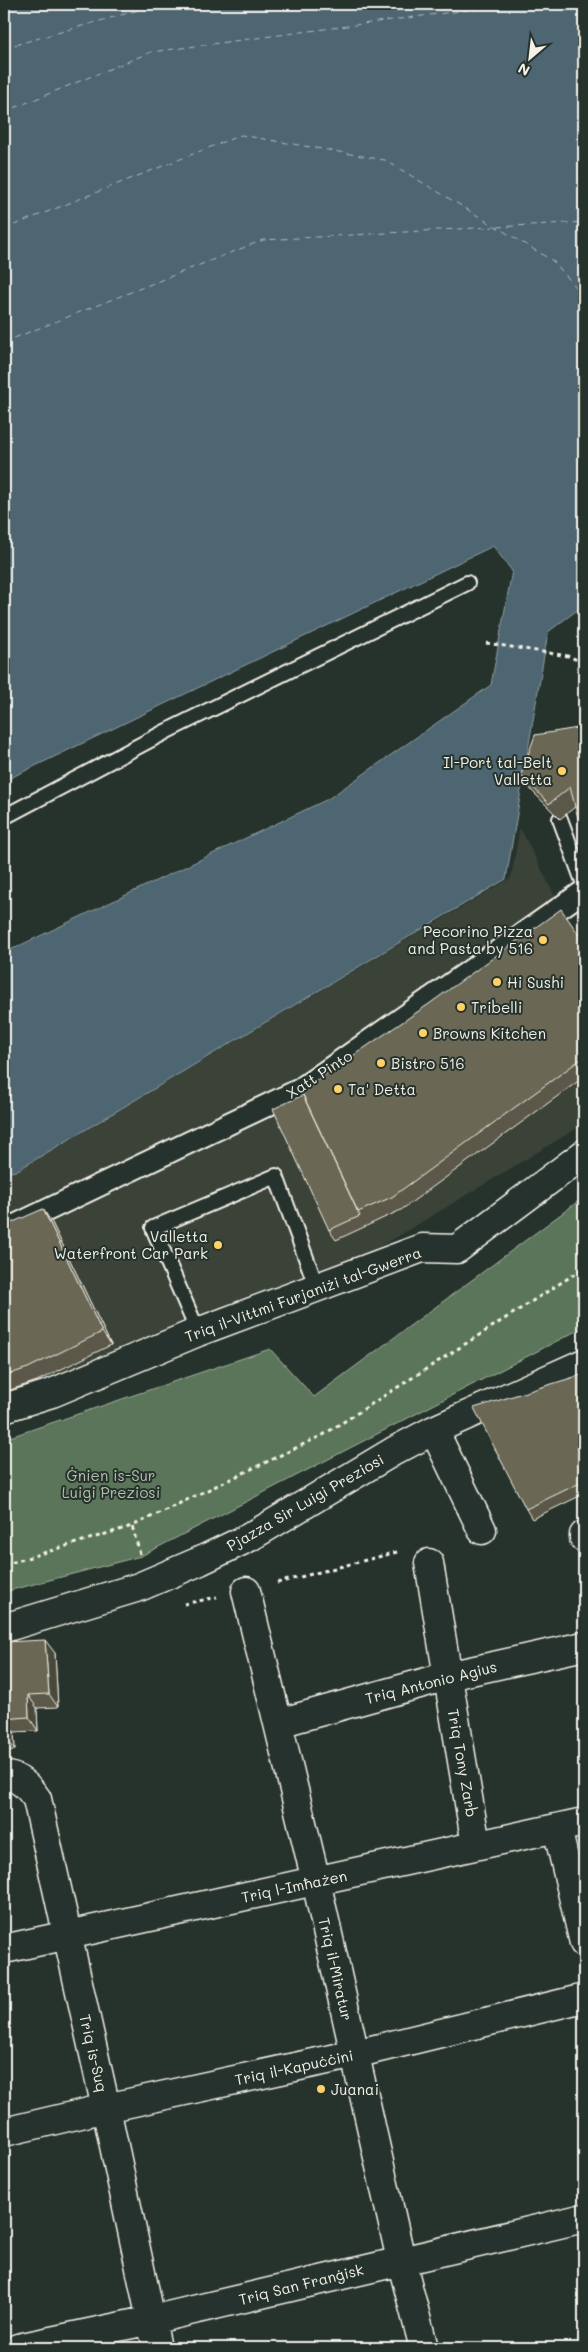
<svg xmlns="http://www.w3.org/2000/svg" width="588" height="2352" font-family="Mali,sans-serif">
<rect width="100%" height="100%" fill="#26332d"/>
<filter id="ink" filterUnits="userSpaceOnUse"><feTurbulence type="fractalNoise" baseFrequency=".02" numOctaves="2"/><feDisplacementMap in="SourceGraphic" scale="10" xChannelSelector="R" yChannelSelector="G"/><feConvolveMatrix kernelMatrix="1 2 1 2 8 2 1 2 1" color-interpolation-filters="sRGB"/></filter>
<g filter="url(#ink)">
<!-- built -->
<path fill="#3a4339" d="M 520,828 L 568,921 L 584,942 L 584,1124 L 357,1261 L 4,1401 L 4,1174 L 16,1171 L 511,878 Z"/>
<!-- green -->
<path fill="#5a745a" stroke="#a7b2a1" d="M 584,1197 L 584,1327 L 141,1556 L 4,1592 L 4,1439 L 270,1349 L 314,1397 Z"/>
<!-- water -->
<path fill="#4d6672" stroke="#909ea1" d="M 4,4 L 584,4 L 584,605 L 548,632 L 506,879 L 16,1171 L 4,1173 L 4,953 L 328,799 L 491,685 L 512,571 L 493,546 L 4,781 Z"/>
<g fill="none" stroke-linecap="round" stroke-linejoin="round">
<!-- ferry -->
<path stroke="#b1b9b9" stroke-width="1" stroke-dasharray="6 5" stroke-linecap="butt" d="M 4,48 L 160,4
M 4,112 L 151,52 L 513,4
M 497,227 L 584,222
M 4,229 L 241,135 L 385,160 L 553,261 L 584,296
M 4,342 L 263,240 L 493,227"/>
<defs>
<path id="service" d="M 4,817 L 167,731 L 467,583
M 560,819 L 584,884
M 198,1332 L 153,1228 L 276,1176 L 317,1288"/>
<path id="pedestrian" d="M 4,1229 L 16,1225 L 299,1090 L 584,891"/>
<path id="minor" d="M 434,1430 L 482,1530
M 584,1535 L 584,1538
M 429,1563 L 476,1845
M 246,1591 L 316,1881 L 401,2260 L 424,2348
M 4,1628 L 139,1587 L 200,1561 L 250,1537 L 394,1451 L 434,1430 L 584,1363
M 279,1723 L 448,1676 L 584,1646
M 4,1775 C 19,1777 28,1786 37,1799 L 106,2108 L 157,2348
M 557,1828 L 584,1943
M 4,1949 L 584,1822
M 4,2132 L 106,2108 L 355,2054 L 584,1998
M 18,2348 L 151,2320 L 584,2218"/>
<path id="tertiary" d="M 4,1408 L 52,1393 L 198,1332 L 422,1248 L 457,1249 L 584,1154"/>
</defs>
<!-- service casing -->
<use href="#service" stroke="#f4f1e8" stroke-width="18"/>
<!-- pedestrian casing -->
<use href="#pedestrian" stroke="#f4f1e8" stroke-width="25"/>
<!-- minor casing -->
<use href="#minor" stroke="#f4f1e8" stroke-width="31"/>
<!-- tertiary casing -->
<use href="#tertiary" stroke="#f4f1e8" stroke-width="31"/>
<!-- path -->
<path stroke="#f4f1e8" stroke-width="3" stroke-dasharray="4 4" stroke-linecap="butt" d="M 486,643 L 568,656 L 584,663
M 140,1554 L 132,1526 L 323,1435 L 584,1268
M 4,1565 L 132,1526
M 277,1583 L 401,1551
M 184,1604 L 217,1597"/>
<!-- service -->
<use href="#service" stroke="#26332d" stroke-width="14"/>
<!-- pedestrian -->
<use href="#pedestrian" stroke="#26332d" stroke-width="21"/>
<!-- minor -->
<use href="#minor" stroke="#26332d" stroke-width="28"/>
<!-- tertiary -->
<use href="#tertiary" stroke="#26332d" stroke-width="28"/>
</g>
<!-- wall -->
<path fill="#5b5948" stroke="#f4f1e8" d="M 584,727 L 575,807 L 560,819 L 532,791 L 521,775 Z
M 584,942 L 584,1077 L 401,1210 L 336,1240 L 329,1230 L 303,1095 Z
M 52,1223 L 111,1345 L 37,1381 L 4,1392 L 4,1226 Z
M 584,1374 L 584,1494 L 532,1519 L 526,1509 Z
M 4,1642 L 55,1653 L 58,1707 L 37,1708 L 38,1731 L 14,1732 L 15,1750 L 4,1751 Z"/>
<!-- shaded-wall -->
<path fill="#4a493b" stroke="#f4f1e8" d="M 43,1209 L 52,1223 L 111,1345 L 102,1332 Z
M 45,1640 L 55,1653 L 58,1707 L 49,1694 Z
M 28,1695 L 37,1708 L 38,1731 L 29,1717 Z
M 4,1719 L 14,1732 L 15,1750 L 6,1737 Z"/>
<!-- building -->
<path fill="#6a6854" stroke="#f4f1e8" d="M 584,727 L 584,841 L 570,787 L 549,804 L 521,775 L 535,735 Z
M 561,909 L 584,942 L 584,1057 L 392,1197 L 358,1212 L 301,1091 L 429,1004 Z
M 303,1095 L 358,1212 L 360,1216 L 329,1230 L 273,1109 Z
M 43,1209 L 102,1332 L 28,1368 L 4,1376 L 4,1226 Z
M 584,1374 L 584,1481 L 526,1509 L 474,1408 Z
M 45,1640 L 49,1694 L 28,1695 L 29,1717 L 4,1719 L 6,1737 L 4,1737 L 4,1642 Z"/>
</g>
<!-- markers -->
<g fill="#ffd166" stroke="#26332d" stroke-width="2">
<circle cx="562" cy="771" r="5"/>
<circle cx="543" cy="940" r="5"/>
<circle cx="497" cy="982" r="5"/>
<circle cx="461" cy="1007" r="5"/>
<circle cx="423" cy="1033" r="5"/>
<circle cx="381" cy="1063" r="5"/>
<circle cx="338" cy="1089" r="5"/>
<circle cx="218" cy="1245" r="5"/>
<circle cx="321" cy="2089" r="5"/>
</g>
<g text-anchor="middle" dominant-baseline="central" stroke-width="4" stroke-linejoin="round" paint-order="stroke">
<!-- poi labels -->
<g font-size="15" fill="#f4f1e8" stroke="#26332d" text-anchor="start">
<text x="552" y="762" text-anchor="end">Il-Port tal-Belt<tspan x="552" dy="17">Valletta</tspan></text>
<text x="533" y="931" text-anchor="end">Pecorino Pizza<tspan x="533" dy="17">and Pasta by 516</tspan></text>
<text x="507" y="982">Hi Sushi</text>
<text x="471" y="1007">Tribelli</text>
<text x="433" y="1033">Browns Kitchen</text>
<text x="391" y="1063">Bistro 516</text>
<text x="348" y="1089">Ta' Detta</text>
<text x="208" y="1236" text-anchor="end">Valletta<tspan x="208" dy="17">Waterfront Car Park</tspan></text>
<text x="331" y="2089">Juanai</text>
</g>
<!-- street labels -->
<g font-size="15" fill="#f4f1e8" stroke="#26332d">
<text transform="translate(319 1074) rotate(-33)">Xatt Pinto</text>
<text transform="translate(303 1294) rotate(-20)">Triq il-Vittmi Furjaniżi tal-Gwerra</text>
<text transform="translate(305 1502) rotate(-30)">Pjazza Sir Luigi Preziosi</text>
<text transform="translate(431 1682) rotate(-14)">Triq Antonio Agius</text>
<text transform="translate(463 1763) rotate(80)">Triq Tony Zarb</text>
<text transform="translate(294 1886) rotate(-12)">Triq l-Imħażen</text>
<text transform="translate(336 1969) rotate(77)">Triq il-Miratur</text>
<text transform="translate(94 2053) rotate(77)">Triq is-Suq</text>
<text transform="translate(294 2067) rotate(-12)">Triq il-Kapuċċini</text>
<text transform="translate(301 2284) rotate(-14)">Triq San Franġisk</text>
</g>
<!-- park labels -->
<g font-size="15" fill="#b6bfaf" stroke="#26332d">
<text x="111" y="1475">Ġnien is-Sur<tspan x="111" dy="17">Luigi Preziosi</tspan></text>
</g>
</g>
<!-- margin -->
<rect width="588" height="2352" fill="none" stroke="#26332d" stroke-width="20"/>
<rect x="10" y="10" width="568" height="2332" fill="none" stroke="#f4f1e8" stroke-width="2" filter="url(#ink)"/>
<!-- north arrow -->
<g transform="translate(530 58) rotate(208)" stroke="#26332d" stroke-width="4" paint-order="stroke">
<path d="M0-4L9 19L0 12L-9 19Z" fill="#f4f1e8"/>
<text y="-8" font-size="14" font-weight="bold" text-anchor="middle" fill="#f4f1e8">N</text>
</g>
</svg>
